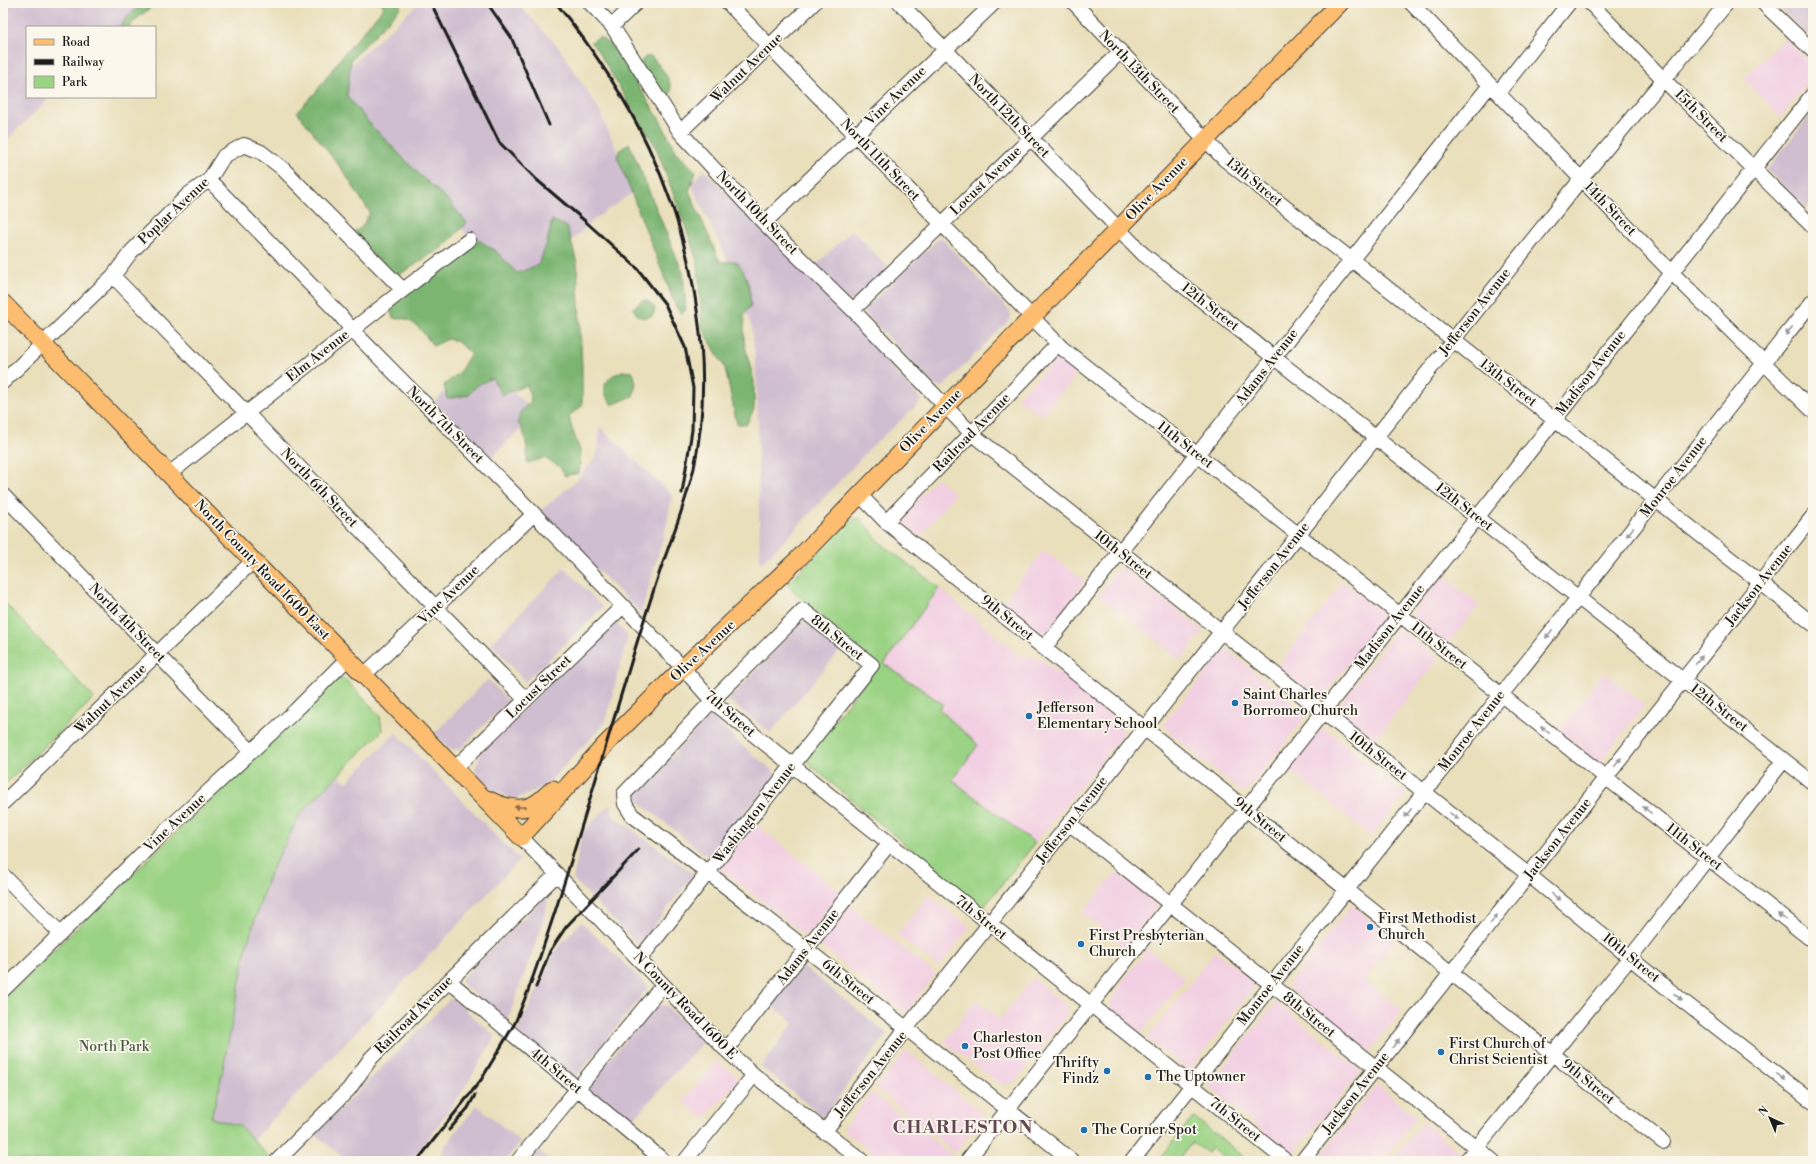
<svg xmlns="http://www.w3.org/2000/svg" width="1816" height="1164" font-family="'Libre Bodoni',serif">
<rect width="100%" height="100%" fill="#fbf7ec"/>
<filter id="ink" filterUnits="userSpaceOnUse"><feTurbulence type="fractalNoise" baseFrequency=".025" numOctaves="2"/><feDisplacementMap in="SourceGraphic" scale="8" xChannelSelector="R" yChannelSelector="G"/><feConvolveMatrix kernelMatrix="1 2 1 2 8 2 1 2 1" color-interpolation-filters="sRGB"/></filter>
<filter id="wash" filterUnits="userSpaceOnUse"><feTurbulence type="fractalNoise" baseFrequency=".012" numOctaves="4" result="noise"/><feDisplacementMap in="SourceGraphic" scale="16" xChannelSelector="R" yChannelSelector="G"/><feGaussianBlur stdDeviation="0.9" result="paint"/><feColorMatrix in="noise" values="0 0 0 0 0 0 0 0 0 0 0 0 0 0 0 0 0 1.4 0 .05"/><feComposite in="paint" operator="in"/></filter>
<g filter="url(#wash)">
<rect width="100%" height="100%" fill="#e9dfbb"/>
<!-- built -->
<path fill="#f2cfe2" d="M 1785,38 L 1813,67 L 1813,75 L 1780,118 L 1744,78 Z
M 1060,359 L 1078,373 L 1042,416 L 1016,398 L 1054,362 Z
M 937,478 L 955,494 L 920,537 L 901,523 L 900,519 Z
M 1044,550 L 1085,581 L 1048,630 L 1037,634 L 1001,604 Z
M 1121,566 L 1203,630 L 1181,660 L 1098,595 Z
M 1443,575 L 1479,605 L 1447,645 L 1410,616 Z
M 1343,582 L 1386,615 L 1324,696 L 1314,697 L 1277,667 Z
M 939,588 L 1019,655 L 1041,659 L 1121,724 L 1124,733 L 1035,843 L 952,780 L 978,745 L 939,709 L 943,704 L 884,664 Z
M 1399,628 L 1438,659 L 1372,744 L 1333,713 Z
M 1226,649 L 1307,715 L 1247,791 L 1239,790 L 1167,730 L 1164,723 Z
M 1604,672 L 1645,705 L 1599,764 L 1558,731 Z
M 1323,727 L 1406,794 L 1371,836 L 1289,769 Z
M 755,824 L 841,892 L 806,936 L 720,868 Z
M 1116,872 L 1158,906 L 1124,947 L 1082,913 Z
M 928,895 L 970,927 L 939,967 L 897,935 Z
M 1352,905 L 1396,940 L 1364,980 L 1402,1011 L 1369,1052 L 1287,986 Z
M 850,906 L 936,974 L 905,1013 L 819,945 Z
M 1148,949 L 1185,978 L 1140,1035 L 1113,1013 L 1110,1003 L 1121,983 Z
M 1215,951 L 1256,984 L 1189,1071 L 1147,1039 Z
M 1033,978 L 1068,1007 L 1066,1016 L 1015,1082 L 1002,1085 L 944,1042 L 976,1000 L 1000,1019 Z
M 1276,1002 L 1361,1071 L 1292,1155 L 1208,1086 Z
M 908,1052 L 979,1110 L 981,1117 L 956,1153 L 876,1088 L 903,1054 Z
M 717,1061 L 740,1079 L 704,1119 L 682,1101 Z
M 1377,1085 L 1417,1117 L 1382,1161 L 1316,1161 Z
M 871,1092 L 954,1157 L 951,1161 L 885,1161 L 843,1130 Z
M 1423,1122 L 1460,1153 L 1454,1161 L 1391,1161 Z"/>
<!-- industrial -->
<path fill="#cfbdd0" d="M 3,3 L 147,3 L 123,27 L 27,27 L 27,97 L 51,97 L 3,143 Z
M 419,3 L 517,3 L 560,49 L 598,108 L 635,191 L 596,218 L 517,290 L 331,83 Z
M 1775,3 L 1813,3 L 1813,41 Z
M 1813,111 L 1813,200 L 1807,208 L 1767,170 Z
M 704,170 L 822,290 L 922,401 L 871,447 L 789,536 L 760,564 L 757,386 L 752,328 L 743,304 L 737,280 L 691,184 Z
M 852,230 L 889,268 L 856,301 L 847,300 L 815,266 Z
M 940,237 L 1011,312 L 1010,319 L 943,387 L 935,386 L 863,311 Z
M 481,359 L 536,414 L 490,459 L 434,402 Z
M 600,427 L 672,495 L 667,524 L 641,613 L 539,512 L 575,482 L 597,455 Z
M 565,568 L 603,607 L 525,682 L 491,643 Z
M 806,618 L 843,647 L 770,733 L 728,700 Z
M 614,620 L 628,636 L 605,723 L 548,783 L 531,793 L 513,799 L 490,788 L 477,780 L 475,769 L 481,752 Z
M 488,679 L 508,701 L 460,749 L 450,750 L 435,733 Z
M 711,715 L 739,743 L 777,774 L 708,857 L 643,805 L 634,796 Z
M 396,733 L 520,860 L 253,1140 L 240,1126 L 211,1118 L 219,1089 L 247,945 L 269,875 L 300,814 L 339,774 L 346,783 Z
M 612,803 L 612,815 L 694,874 L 640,944 L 636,943 L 573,879 L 583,831 Z
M 549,896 L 541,928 L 507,1022 L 460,982 L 462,978 L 542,900 Z
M 581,922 L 649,987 L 575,1078 L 517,1033 L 555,951 Z
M 803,966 L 887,1034 L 823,1117 L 761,1067 L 794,1022 L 770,1005 Z
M 451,998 L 496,1036 L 461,1093 L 424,1144 L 409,1161 L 348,1161 L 315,1134 Z
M 658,1005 L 666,1005 L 702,1043 L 629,1124 L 587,1088 L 650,1009 Z
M 477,1105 L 521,1142 L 505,1161 L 451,1161 L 445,1157 L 442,1150 Z
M 538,1150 L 551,1161 L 529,1161 Z"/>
<!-- green -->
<path fill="#9bd385" stroke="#5c7850" d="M 859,518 L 870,529 L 877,540 L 939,588 L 884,664 L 943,704 L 939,709 L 978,745 L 952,780 L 1035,843 L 982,909 L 803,759 L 878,666 L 802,599 L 787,584 L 850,520 Z
M 3,601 L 94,698 L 3,786 Z
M 339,679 L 345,679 L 380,716 L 382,731 L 300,814 L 269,875 L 247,945 L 219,1089 L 211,1118 L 240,1126 L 272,1160 L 6,1161 L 3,1158 L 3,999 L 319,695 Z
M 1195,1118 L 1249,1161 L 1227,1161 L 1211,1148 L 1207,1153 L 1193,1142 L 1177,1161 L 1157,1161 L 1191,1120 Z"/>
<!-- forest -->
<path fill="#7cb572" stroke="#4c6847" d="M 144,3 L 157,3 L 135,20 L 130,27 L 119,27 L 128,16 Z
M 381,3 L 398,3 L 401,7 L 351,60 L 347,96 L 372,126 L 423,178 L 446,198 L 467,223 L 443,247 L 397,276 L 349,234 L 361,228 L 370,213 L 344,172 L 297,112 L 316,92 L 340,59 L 384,7 Z
M 599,37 L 609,43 L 622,61 L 660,120 L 676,151 L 696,172 L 689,191 L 720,262 L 736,261 C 748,274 750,288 751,305 L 744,315 L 744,342 L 754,381 L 754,409 L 747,424 L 737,424 L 725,368 L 702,327 L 698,264 L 685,225 L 655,145 L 630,106 L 600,54 L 591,42 Z
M 651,56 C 660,66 672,79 671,93 L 663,99 L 640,63 L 645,57 Z
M 629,143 L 683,273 L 686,310 L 681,313 L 676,307 L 617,156 L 620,150 Z
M 552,220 L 567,227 L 577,263 L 582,367 L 582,406 L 569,416 L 572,429 L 581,453 L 579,473 L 565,476 L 559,466 L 544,458 L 527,463 C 527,448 527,434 518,423 L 520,412 L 531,401 L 527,385 L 502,395 L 492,378 L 478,385 L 468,395 L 447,399 L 444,385 L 459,373 L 471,353 L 456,341 L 448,339 L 433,346 C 426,336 418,323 405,319 C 401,318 397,319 393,318 L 390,308 L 453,261 L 477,239 L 497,252 L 517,273 L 538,265 L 547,243 Z
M 643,300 L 650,302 L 655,309 L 653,315 C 644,320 637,318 633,308 Z
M 622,371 L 633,372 L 636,384 L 633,396 L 612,405 L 605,394 L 605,384 L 612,376 Z"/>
</g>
<g filter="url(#ink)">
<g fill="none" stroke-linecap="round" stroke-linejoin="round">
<defs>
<path id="minor" d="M 590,3 L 612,26 L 680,132 L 764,223 L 853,310 L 972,434 L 1529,875 L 1679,998 L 1813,1102
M 728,3 L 1062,348 L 1813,941
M 900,3 L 1143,254 L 1813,783
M 1074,3 L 1224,159 L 1813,624
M 1411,3 L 1671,272 L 1813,411
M 1590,3 L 1663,79 L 1813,227
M 1763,3 L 1813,51
M 612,26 L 636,3
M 1498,93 L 1569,3
M 680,132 L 814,3
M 209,180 L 340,315 L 352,330 L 534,514 L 683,668 L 712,701 L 1286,1161
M 764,223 L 994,3
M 113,276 L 526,700
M 853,310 L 1120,52
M 3,382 L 113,276 L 131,252 L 189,194 L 209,180 L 224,156 L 244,145 L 261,152 L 282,168 L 403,290
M 169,474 L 403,290 L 469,240
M 3,495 L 251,751
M 860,495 L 886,522 L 1663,1142
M 886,522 L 1058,344
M 1044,648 L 1490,85
M 364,675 L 534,514
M 454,769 L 623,606
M 3,803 L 253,561
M 1070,824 L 1493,1161
M 521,837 L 723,1047 L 754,1075 L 862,1161
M 3,875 L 60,933
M 639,960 L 706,875 L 708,872 L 872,665 L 803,610 L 712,701 L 624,794 L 625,804 L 632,815 C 781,927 926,1044 1072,1161
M 449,981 L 664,1161
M 3,990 L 155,841 L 295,711 L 348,658
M 726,1050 L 889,844
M 824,1132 L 1581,179 L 1727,3
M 277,1161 L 349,1089 L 371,1058 L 557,874
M 518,1161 L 663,985
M 685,1161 L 754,1075
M 967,1161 L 1813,94
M 1132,1161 L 1813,301
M 1302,1161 L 1813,516
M 1466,1161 L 1630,958 L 1784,760"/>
<path id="major" d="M 3,303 L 521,837 L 606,744 L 683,668 L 797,560 L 1032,317 L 1340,3
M 487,799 C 501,806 519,812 533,805 C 540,802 547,794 553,789"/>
</defs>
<!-- minor casing -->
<use href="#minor" stroke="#3b3934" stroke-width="16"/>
<!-- major casing -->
<use href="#major" stroke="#3b3934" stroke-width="19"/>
<!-- minor -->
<use href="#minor" stroke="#fff" stroke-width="14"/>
<!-- major -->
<use href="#major" stroke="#fcbd6f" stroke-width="17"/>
<!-- rail -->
<path stroke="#1c1c1c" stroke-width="3" d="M 431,3 L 499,142 L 537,180 L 585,221 L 637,268 L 665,304 L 685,347 L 693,388 L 692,430 L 682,493
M 487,3 L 511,37 L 549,125
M 536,987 L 550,951 L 566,927 L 639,849
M 449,1130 L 468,1108 L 475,1095
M 417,1161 L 481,1080 L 515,1023 L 528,991 C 566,885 596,776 629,669 C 639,635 650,601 661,568 C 673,535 686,502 694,468 C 705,416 705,363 697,310 C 681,193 630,94 556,3"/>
</g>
<!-- one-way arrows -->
<defs><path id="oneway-solid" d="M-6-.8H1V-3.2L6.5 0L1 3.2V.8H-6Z"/></defs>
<g fill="#999">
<use href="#oneway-solid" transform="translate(1789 331) rotate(129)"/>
<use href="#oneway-solid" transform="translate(1630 532) rotate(128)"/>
<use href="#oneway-solid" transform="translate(1549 634) rotate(128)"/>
<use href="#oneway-solid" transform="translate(1699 660) rotate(-52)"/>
<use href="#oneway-solid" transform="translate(1545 730) rotate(-142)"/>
<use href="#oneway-solid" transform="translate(1618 762) rotate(-52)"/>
<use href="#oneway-solid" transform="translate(1647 810) rotate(-142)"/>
<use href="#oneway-solid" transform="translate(1408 813) rotate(128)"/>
<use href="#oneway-solid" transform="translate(1454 816) rotate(38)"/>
<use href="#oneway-solid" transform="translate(1556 897) rotate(39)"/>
<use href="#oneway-solid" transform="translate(1782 917) rotate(-142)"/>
<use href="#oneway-solid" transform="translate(1494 919) rotate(-52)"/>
<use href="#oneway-solid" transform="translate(1678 997) rotate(39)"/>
<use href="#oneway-solid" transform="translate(1396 1043) rotate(-52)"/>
<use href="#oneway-solid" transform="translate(1781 1077) rotate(38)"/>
</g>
<use fill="#8c6c46" href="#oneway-solid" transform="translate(520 807) rotate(179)"/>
</g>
<!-- markers -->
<g fill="#1f6fb2" stroke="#fbf7ec" stroke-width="1.5">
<circle cx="1235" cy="703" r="4"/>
<circle cx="1029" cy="716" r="4"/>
<circle cx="1370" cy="927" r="4"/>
<circle cx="1081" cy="944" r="4"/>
<circle cx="965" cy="1046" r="4"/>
<circle cx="1441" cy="1052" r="4"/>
<circle cx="1107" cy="1071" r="4"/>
<circle cx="1148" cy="1077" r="4"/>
<circle cx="1084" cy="1130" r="4"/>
</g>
<g text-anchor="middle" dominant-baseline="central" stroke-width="3.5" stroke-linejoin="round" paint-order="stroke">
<!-- street labels -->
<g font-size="14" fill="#1c1c1c" stroke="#fbf7ec">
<text transform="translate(747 68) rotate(-44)">Walnut Avenue</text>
<text transform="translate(1139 72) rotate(46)">North 13th Street</text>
<text transform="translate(896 96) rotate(-44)">Vine Avenue</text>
<text transform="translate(1009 116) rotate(46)">North 12th Street</text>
<text transform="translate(1701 116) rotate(45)">15th Street</text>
<text transform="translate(880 160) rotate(46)">North 11th Street</text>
<text transform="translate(986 181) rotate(-44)">Locust Avenue</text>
<text transform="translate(1254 182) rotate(39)">13th Street</text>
<text transform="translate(1157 189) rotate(-46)">Olive Avenue</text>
<text transform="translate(1610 209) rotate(46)">14th Street</text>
<text transform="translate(174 211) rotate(-43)">Poplar Avenue</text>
<text transform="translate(757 213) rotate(46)">North 10th Street</text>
<text transform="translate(1210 307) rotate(38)">12th Street</text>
<text transform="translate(1475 312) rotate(-52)">Jefferson Avenue</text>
<text transform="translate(318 356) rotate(-38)">Elm Avenue</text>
<text transform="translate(1267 367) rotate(-52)">Adams Avenue</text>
<text transform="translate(1591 373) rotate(-52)">Madison Avenue</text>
<text transform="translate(1508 383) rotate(38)">13th Street</text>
<text transform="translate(931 421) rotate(-46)">Olive Avenue</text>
<text transform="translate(445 425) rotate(45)">North 7th Street</text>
<text transform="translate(972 433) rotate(-46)">Railroad Avenue</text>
<text transform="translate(1185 445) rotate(38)">11th Street</text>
<text transform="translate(1674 477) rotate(-52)">Monroe Avenue</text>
<text transform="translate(319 488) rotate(46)">North 6th Street</text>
<text transform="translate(1464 507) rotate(38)">12th Street</text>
<text transform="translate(1123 555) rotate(38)">10th Street</text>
<text transform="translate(1274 566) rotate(-52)">Jefferson Avenue</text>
<text transform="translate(262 570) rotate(46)">North County Road 1600 East</text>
<text transform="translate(1759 585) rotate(-52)">Jackson Avenue</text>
<text transform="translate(449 595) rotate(-44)">Vine Avenue</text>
<text transform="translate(1007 618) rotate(39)">9th Street</text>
<text transform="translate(127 623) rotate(46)">North 4th Street</text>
<text transform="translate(1390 627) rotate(-52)">Madison Avenue</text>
<text transform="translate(837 638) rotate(39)">8th Street</text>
<text transform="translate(1439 646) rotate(38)">11th Street</text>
<text transform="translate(703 651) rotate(-43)">Olive Avenue</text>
<text transform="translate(539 687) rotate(-44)">Locust Street</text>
<text transform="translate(111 699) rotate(-44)">Walnut Avenue</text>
<text transform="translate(1719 708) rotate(38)">12th Street</text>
<text transform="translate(730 714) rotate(41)">7th Street</text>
<text transform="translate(1472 731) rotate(-52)">Monroe Avenue</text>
<text transform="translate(1378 756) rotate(38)">10th Street</text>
<text transform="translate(755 813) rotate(-52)">Washington Avenue</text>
<text transform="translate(1072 820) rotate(-52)">Jefferson Avenue</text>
<text transform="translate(1260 820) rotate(39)">9th Street</text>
<text transform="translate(175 823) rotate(-43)">Vine Avenue</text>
<text transform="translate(1558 839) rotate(-52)">Jackson Avenue</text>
<text transform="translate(1694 847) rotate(38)">11th Street</text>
<text transform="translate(981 918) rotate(39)">7th Street</text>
<text transform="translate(808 947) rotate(-52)">Adams Avenue</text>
<text transform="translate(1631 958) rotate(39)">10th Street</text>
<text transform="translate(848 982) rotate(39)">6th Street</text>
<text transform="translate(1271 985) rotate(-52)">Monroe Avenue</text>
<text transform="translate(685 1006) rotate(46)">N County Road 1600 E</text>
<text transform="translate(414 1015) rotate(-45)">Railroad Avenue</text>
<text transform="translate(1309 1015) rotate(39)">8th Street</text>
<text transform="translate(556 1071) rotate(40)">4th Street</text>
<text transform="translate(871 1074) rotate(-51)">Jefferson Avenue</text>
<text transform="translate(1588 1082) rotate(39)">9th Street</text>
<text transform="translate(1356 1093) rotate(-52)">Jackson Avenue</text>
<text transform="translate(1235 1120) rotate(39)">7th Street</text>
</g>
<!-- poi labels -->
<g font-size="14" fill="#1c1c1c" stroke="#fbf7ec" text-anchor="start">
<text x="1243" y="695">Saint Charles<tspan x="1243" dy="16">Borromeo Church</tspan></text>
<text x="1037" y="708">Jefferson<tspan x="1037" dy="16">Elementary School</tspan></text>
<text x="1378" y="919">First Methodist<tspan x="1378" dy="16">Church</tspan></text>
<text x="1089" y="936">First Presbyterian<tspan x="1089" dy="16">Church</tspan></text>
<text x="973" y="1038">Charleston<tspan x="973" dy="16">Post Office</tspan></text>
<text x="1449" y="1044">First Church of<tspan x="1449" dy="16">Christ Scientist</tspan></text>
<text x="1099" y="1063" text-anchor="end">Thrifty<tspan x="1099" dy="16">Findz</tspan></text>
<text x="1156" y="1077">The Uptowner</text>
<text x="1092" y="1130">The Corner Spot</text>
</g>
<!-- park labels -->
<g font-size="14" fill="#485c41" stroke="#fbf7ec">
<text x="114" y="1047">North Park</text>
</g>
<!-- district labels -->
<g font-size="18" font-weight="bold" letter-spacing="1" fill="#624854" stroke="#fbf7ec">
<text x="963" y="1127">CHARLESTON</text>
</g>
</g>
<!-- margin -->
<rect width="1816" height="1164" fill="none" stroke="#fbf7ec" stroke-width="16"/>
<!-- legend -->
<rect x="26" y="26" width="130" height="72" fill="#fbf7ec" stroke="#a29f99"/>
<rect x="34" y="39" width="20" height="6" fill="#fcbd6f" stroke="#a29f99"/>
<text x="62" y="46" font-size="12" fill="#1c1c1c">Road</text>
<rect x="34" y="59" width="20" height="6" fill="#1c1c1c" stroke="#a29f99"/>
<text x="62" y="66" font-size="12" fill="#1c1c1c">Railway</text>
<rect x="34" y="76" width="20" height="12" fill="#9bd385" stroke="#a29f99"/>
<text x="62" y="86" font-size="12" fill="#1c1c1c">Park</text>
<!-- north arrow -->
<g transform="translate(1770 1118) rotate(316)" stroke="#fbf7ec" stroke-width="3" paint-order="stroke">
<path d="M0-3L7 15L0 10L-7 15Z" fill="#1c1c1c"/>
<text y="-6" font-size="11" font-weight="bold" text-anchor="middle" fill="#1c1c1c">N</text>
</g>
</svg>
